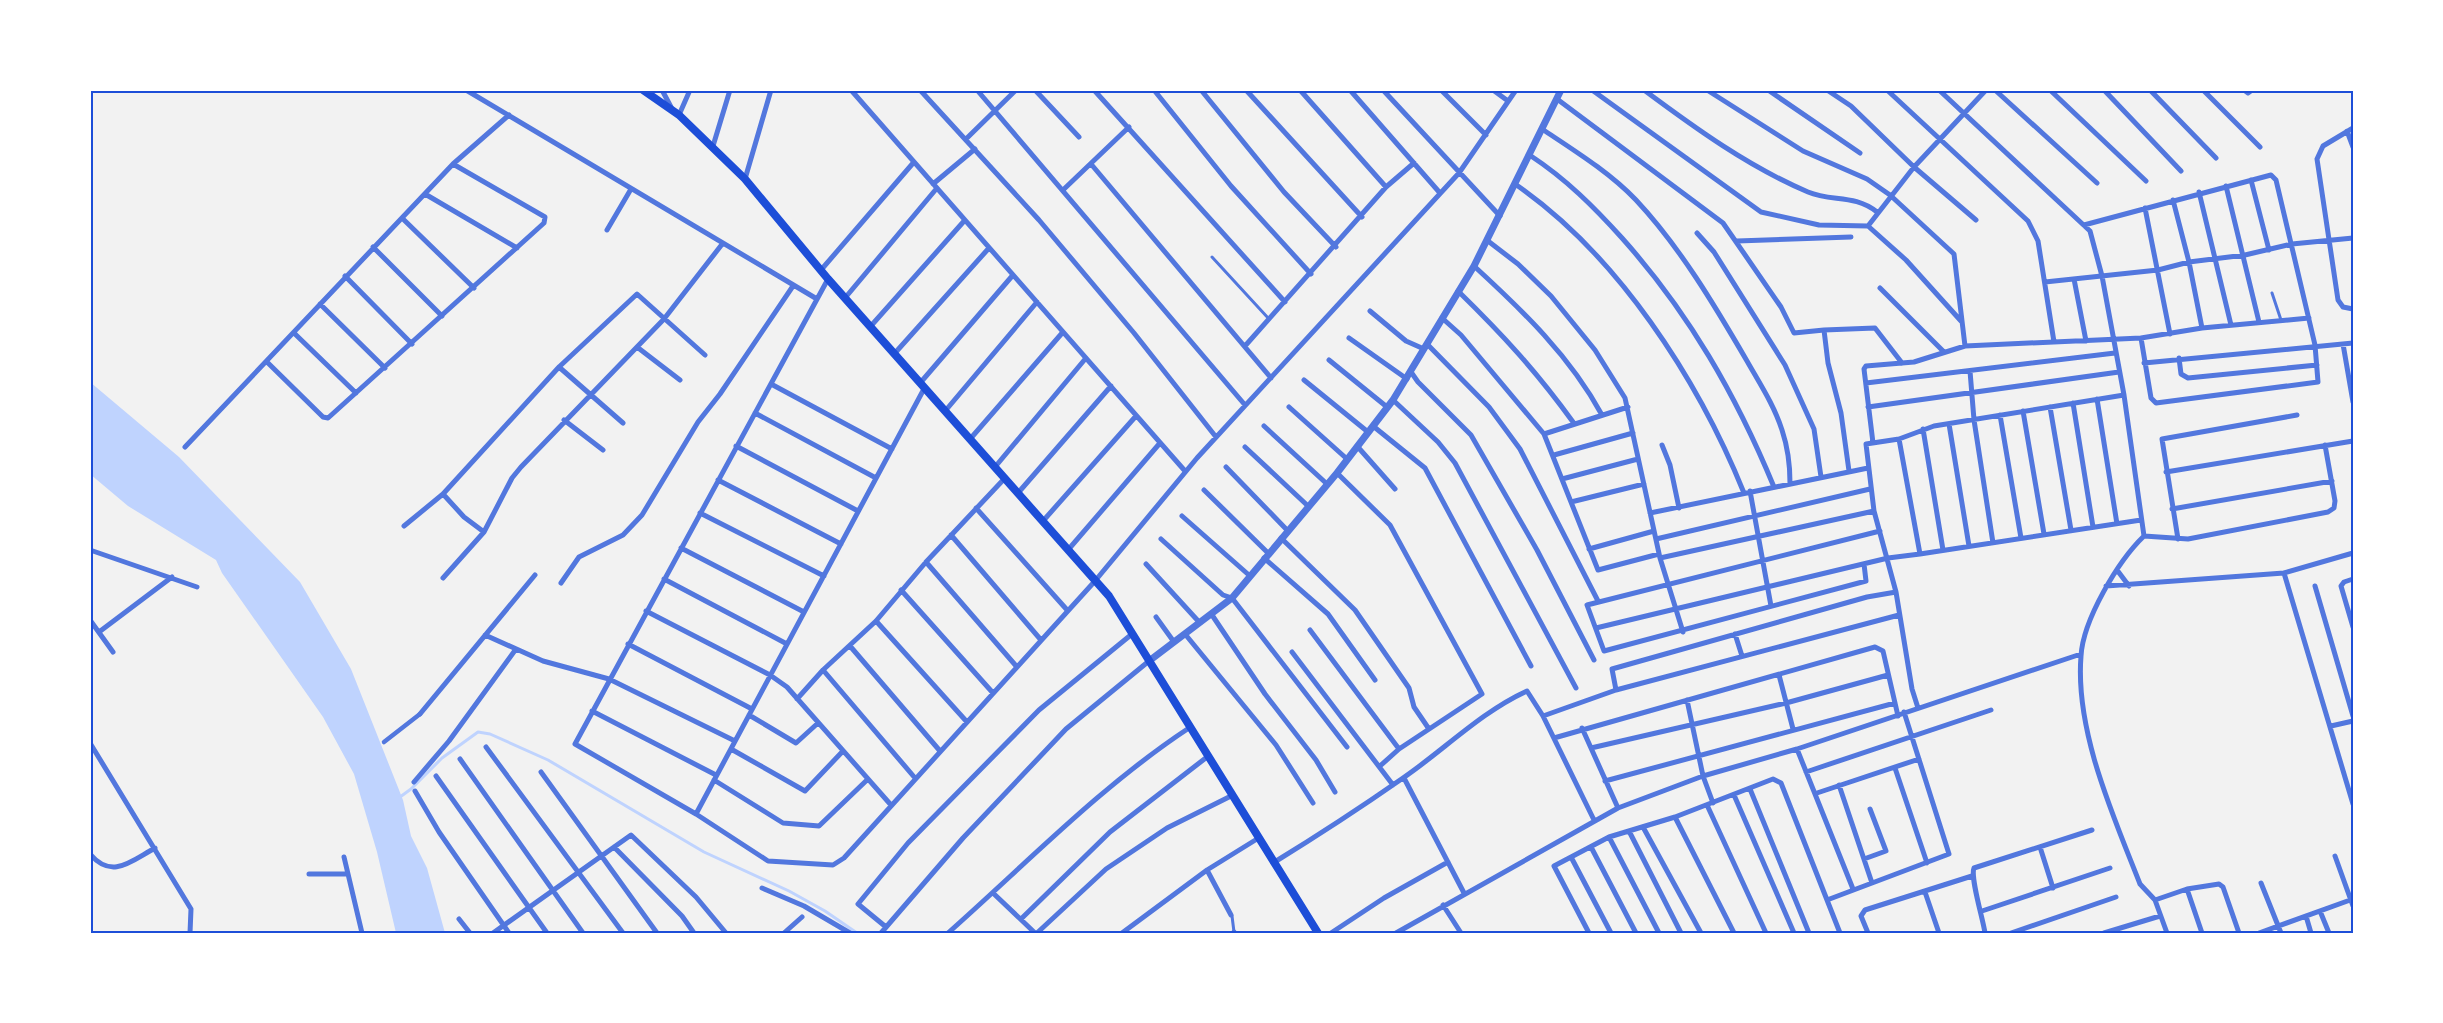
<svg xmlns="http://www.w3.org/2000/svg" width="2443" height="1023" font-family="Mulish,sans-serif">
<rect width="100%" height="100%" fill="#f2f2f2"/>
<!-- water -->
<path fill="#bfd3fe" d="M 90,382 L 179,457 L 300,582 L 351,669 L 403,800 L 411,836 L 427,868 L 445,933 L 396,933 L 377,852 L 354,774 L 323,717 L 222,573 L 216,560 L 128,506 L 90,474 Z"/>
<g fill="none" stroke-linecap="round" stroke-linejoin="round">
<!-- stream -->
<path stroke="#bfd3fe" stroke-width="3" d="M 400,797 L 411,789 L 442,758 L 478,732 L 490,734 L 548,760 L 704,852 L 789,891 L 825,911 L 857,933"/>
<!-- service -->
<path stroke="#5277de" stroke-width="3" d="M 1212,257 L 1269,319
M 2272,293 L 2281,320
M 1232,916 L 1234,932"/>
<!-- pedestrian -->
<path stroke="#5277de" stroke-width="4.5" d="M 384,742 L 420,714"/>
<!-- minor -->
<path stroke="#5277de" stroke-width="5" d="M 466,90 L 817,299
M 662,90 L 671,107
M 851,90 L 1185,471
M 920,90 L 1039,220 L 1134,333 L 1216,437
M 977,90 L 1245,405
M 1035,90 L 1079,137
M 1094,90 L 1285,302
M 1154,90 L 1231,186 L 1311,274
M 1201,90 L 1284,192 L 1336,247
M 1246,90 L 1362,217
M 1300,90 L 1386,187
M 1350,90 L 1440,193
M 1383,90 L 1500,216
M 1441,90 L 1486,135
M 1493,90 L 1508,101
M 1592,90 L 1761,212 L 1819,225 L 1868,226
M 1644,90 C 1695,128 1749,167 1808,192 C 1832,202 1854,194 1877,212
M 1707,90 L 1803,151 L 1867,179 L 1890,195 L 1954,254 L 1965,346
M 1768,90 L 1860,153
M 1827,90 L 1851,106 L 1914,167 L 1976,220
M 1887,90 L 2028,221 L 2038,241 L 2054,342
M 1939,90 L 2090,231 L 2102,276 L 2124,395 L 2144,536
M 1995,90 L 2097,183
M 2050,90 L 2146,181
M 2104,90 L 2181,171
M 2150,90 L 2216,158
M 2203,90 L 2260,147
M 2244,90 L 2248,93 L 2252,90
M 1557,99 L 1723,223 L 1781,307 L 1794,333 L 1824,330 L 1828,363 L 1841,413 L 1849,471
M 679,115 L 690,90
M 2353,128 L 2323,146 L 2317,159 L 2338,300 L 2343,307 L 2353,309
M 1542,129 C 1575,151 1609,172 1636,200 C 1680,247 1715,306 1747,361 C 1760,384 1774,405 1782,430 C 1788,448 1790,465 1790,483
M 2347,131 L 2353,147
M 966,139 L 1016,90
M 713,146 L 730,90
M 1531,156 C 1566,179 1594,207 1622,238 C 1689,313 1736,395 1774,487
M 1091,164 L 1271,378
M 745,179 L 771,90
M 2251,180 L 2269,250
M 933,184 L 975,149
M 1515,184 C 1617,254 1698,379 1744,493
M 2226,186 L 2259,322
M 1063,190 L 1129,127
M 2199,192 L 2231,325
M 425,194 L 517,248
M 2173,200 L 2189,262 L 2202,328
M 2145,208 L 2170,334
M 402,218 L 474,288
M 2084,225 L 2271,175 L 2276,180 L 2315,345 L 2318,382 L 2156,403 L 2151,398 L 2141,338
M 1868,226 L 1914,167 L 1986,90
M 1868,226 L 1906,260 L 1961,321
M 607,230 L 631,189
M 1697,233 L 1714,252 L 1785,365 L 1814,429 L 1821,477
M 1488,241 L 1518,264 L 1551,296 L 1595,350 L 1625,398 L 1660,558 L 1683,632
M 1737,241 L 1851,237
M 373,247 L 442,316
M 1474,266 C 1522,310 1570,356 1602,415
M 821,270 L 914,162
M 345,276 L 412,344
M 828,279 L 575,744 L 696,814 L 768,861 L 833,865 L 844,858 L 1095,581 L 1197,458 L 1459,173 L 1516,90
M 2074,279 L 2086,341
M 2045,282 L 2158,270 L 2189,262 L 2245,255 L 2292,244 L 2353,238
M 1880,288 L 1944,352
M 1458,291 C 1503,335 1536,371 1573,422
M 845,298 L 937,188
M 320,304 L 385,368
M 1370,311 L 1406,341 L 1424,349
M 1442,318 L 1461,335 L 1544,434 L 1598,570 L 1659,554
M 870,327 L 965,220
M 1824,330 L 1875,328 L 1902,363
M 294,333 L 356,393
M 1349,338 L 1407,379
M 2343,344 L 2353,402
M 1428,345 L 1489,407 L 1520,449 L 1598,601
M 1245,346 L 1386,187 L 1414,163
M 637,347 L 680,380
M 895,353 L 989,248
M 2179,358 L 2181,374 L 2188,378 L 2317,365
M 1329,360 L 1387,407
M 267,362 L 323,417 L 328,418 L 544,223 L 545,217 L 453,164
M 2144,363 L 2353,343
M 559,367 L 623,423
M 1970,371 L 1974,420 L 1993,543
M 1411,372 L 1418,382 L 1471,435 L 1537,550 L 1594,660
M 1304,380 L 1368,432
M 921,382 L 1013,275
M 1866,383 L 2115,353
M 771,384 L 892,449
M 2097,399 L 2117,524
M 1393,400 L 1438,442 L 1455,463 L 1576,688
M 2073,403 L 2093,527
M 1289,407 L 1347,459
M 1868,407 L 2119,372
M 2050,407 L 2071,530
M 946,410 L 1037,302
M 2023,411 L 2044,534
M 755,413 L 876,478
M 2000,415 L 2021,538
M 564,420 L 603,450
M 1949,424 L 1969,546
M 1264,426 L 1327,484
M 1373,426 L 1425,468 L 1531,666
M 1923,429 L 1943,550
M 1544,434 L 1628,407
M 971,438 L 1063,332
M 1873,443 L 1864,369 L 1866,366 L 1914,362 L 1965,346 L 2141,338 L 2202,328 L 2309,318
M 1662,445 L 1670,465 L 1679,508
M 736,446 L 858,511
M 1357,446 L 1395,489
M 185,447 L 453,164 L 509,115
M 1245,447 L 1308,506
M 1554,455 L 1633,433
M 995,467 L 1086,358
M 1226,467 L 1287,530
M 2166,472 L 2353,441
M 1337,473 L 1390,525 L 1482,694 L 1399,749 L 1380,766
M 1562,479 L 1638,459
M 718,480 L 841,544
M 1204,490 L 1268,553
M 1750,491 L 1771,606
M 1018,493 L 1111,386
M 443,494 L 464,517 L 484,532
M 1571,502 L 1644,484
M 976,508 L 1068,611
M 2172,509 L 2332,481
M 700,513 L 824,576
M 1650,513 L 1868,468
M 1182,516 L 1250,576
M 1043,521 L 1136,416
M 404,526 L 443,494 L 559,367 L 637,294 L 705,355
M 951,535 L 1041,640
M 2144,536 C 2118,561 2083,620 2081,656 C 2075,731 2113,815 2140,884 L 2155,900 L 2167,933
M 2144,536 L 2188,539 L 2328,512 L 2334,508 L 2335,501 L 2325,445
M 1281,538 L 1355,610 L 1409,688 L 1414,707 L 1429,729
M 1161,539 L 1223,595 L 1232,598 L 1347,747
M 1656,539 L 1870,489
M 2178,539 L 2162,439 L 2297,415
M 681,548 L 804,612
M 1589,549 L 1654,531
M 90,550 L 197,587
M 1068,550 L 1160,443
M 1920,554 L 2141,520
M 1264,558 L 1328,614 L 1375,680
M 1660,558 L 1874,511
M 926,562 L 1017,667
M 1146,564 L 1200,623
M 1864,564 L 1866,581 L 1604,651 L 1587,605 L 1880,531
M 2117,570 L 2129,586
M 2284,573 L 2353,804
M 443,578 L 484,532 L 512,478 L 521,467 L 664,319 L 723,243
M 664,579 L 787,644
M 2353,579 L 2344,582 L 2341,586 L 2353,627
M 561,583 L 579,557 L 623,535 L 642,515 L 698,422 L 720,394 L 793,286
M 2106,586 L 2284,573 L 2353,553
M 2315,586 L 2353,716
M 901,590 L 993,693
M 646,611 L 770,675 L 787,687 L 891,805
M 1212,615 L 1265,694 L 1316,760 L 1335,792
M 1156,617 L 1174,642
M 90,620 L 113,652
M 876,621 L 967,722
M 1596,628 L 1888,558 L 1920,554 L 1899,439
M 1310,630 L 1399,749
M 99,632 L 172,577
M 1185,634 L 1276,745 L 1313,803
M 1735,634 L 1742,656
M 485,635 L 543,661 L 609,679 L 735,741
M 628,644 L 752,709
M 850,646 L 940,751
M 1292,652 L 1393,785
M 823,670 L 915,778
M 1779,675 L 1793,729
M 1616,690 L 1612,669 L 1867,597 L 1896,592
M 797,699 L 823,670 L 876,621 L 926,562 L 1005,478
M 1687,700 L 1703,776 L 1713,803
M 1918,708 L 1912,689 L 1896,592 L 1874,511 L 1866,444 L 1899,439 L 1934,426 L 2124,395
M 592,711 L 716,775
M 420,714 L 535,575
M 749,715 L 796,743 L 818,723
M 1543,716 L 1616,690 L 1899,615
M 2331,726 L 2353,721
M 1582,728 L 1618,808
M 1554,738 L 1875,647 L 1883,651 L 1898,716
M 90,743 L 191,909 L 190,933
M 486,747 L 623,933
M 1591,748 L 1786,703 L 1888,675
M 731,749 L 805,791 L 843,751
M 1797,749 L 1853,889
M 460,759 L 583,933
M 1895,768 L 1927,863
M 541,772 L 657,933
M 1806,772 L 1991,710
M 436,776 L 547,933
M 1404,778 L 1464,893
M 714,780 L 783,823 L 819,826 L 868,779
M 1605,781 L 1895,703
M 414,782 L 449,741 L 516,649
M 1839,785 L 1872,883
M 1750,789 L 1809,933
M 415,791 L 439,832 L 509,933
M 1817,793 L 1919,759
M 1734,795 L 1794,933
M 1707,805 L 1766,933
M 696,814 L 925,387
M 1675,817 L 1734,933
M 1643,827 L 1701,933
M 1629,831 L 1681,933
M 1609,837 L 1659,933
M 614,847 L 682,916 L 694,933
M 1591,847 L 1636,933
M 2040,847 L 2053,888
M 90,854 C 112,880 131,861 155,848
M 2335,856 L 2353,906
M 344,857 L 362,933
M 1571,857 L 1611,933
M 1864,859 L 1886,851 L 1870,809
M 1273,863 C 1317,836 1360,808 1403,778 C 1444,750 1481,712 1527,691 L 1543,716 L 1594,820
M 1207,870 L 1231,915
M 309,874 L 347,874
M 2261,883 L 2281,933
M 762,888 L 804,906 L 850,933
M 2187,889 L 2202,933
M 1925,892 L 1939,933
M 993,893 L 1035,933
M 1827,900 L 1949,854 L 1904,712
M 2155,900 L 2187,889 L 2219,884 L 2223,887 L 2239,933
M 1443,905 L 1461,933
M 1982,911 L 2110,868
M 2320,911 L 2329,933
M 2306,916 L 2311,933
M 459,919 L 470,933
M 1021,919 L 1110,832 L 1207,757
M 886,927 L 858,904 L 908,843 L 1039,710 L 1132,634
M 1234,932 L 1234,933
M 493,933 L 631,835 L 696,897 L 726,933
M 784,933 L 802,917
M 881,933 L 963,838 L 1066,729 L 1149,661
M 948,933 C 1027,863 1101,786 1189,728
M 1037,933 L 1106,869 L 1167,828 L 1231,796
M 1122,933 L 1207,870 L 1257,839
M 1331,933 L 1384,898 L 1448,862
M 1396,933 L 1618,808 L 1703,776 L 1797,749 L 2081,654
M 1589,933 L 1554,866 L 1609,837 L 1675,817 L 1773,779 L 1781,783 L 1840,933
M 1868,933 L 1861,916 L 1865,910 L 1972,876
M 1985,933 C 1983,919 1970,877 1974,868 L 2092,830
M 2011,933 L 2116,897
M 2104,933 L 2160,916
M 2259,933 L 2353,899"/>
<!-- tertiary -->
<path stroke="#5277de" stroke-width="7" d="M 1149,661 L 1232,598 L 1337,473 L 1393,400 L 1474,266 L 1561,90"/>
<!-- secondary -->
<path stroke="#1d4ed8" stroke-width="8" d="M 643,90 L 679,115 L 745,179 L 828,279 L 1109,596 L 1318,933"/>
</g>
<!-- border -->
<rect width="2443" height="1023" fill="none" stroke="#ffffff" stroke-width="183"/>
<rect x="92" y="92" width="2260" height="840" fill="none" stroke="#1d4ed8" stroke-width="2"/>
</svg>
